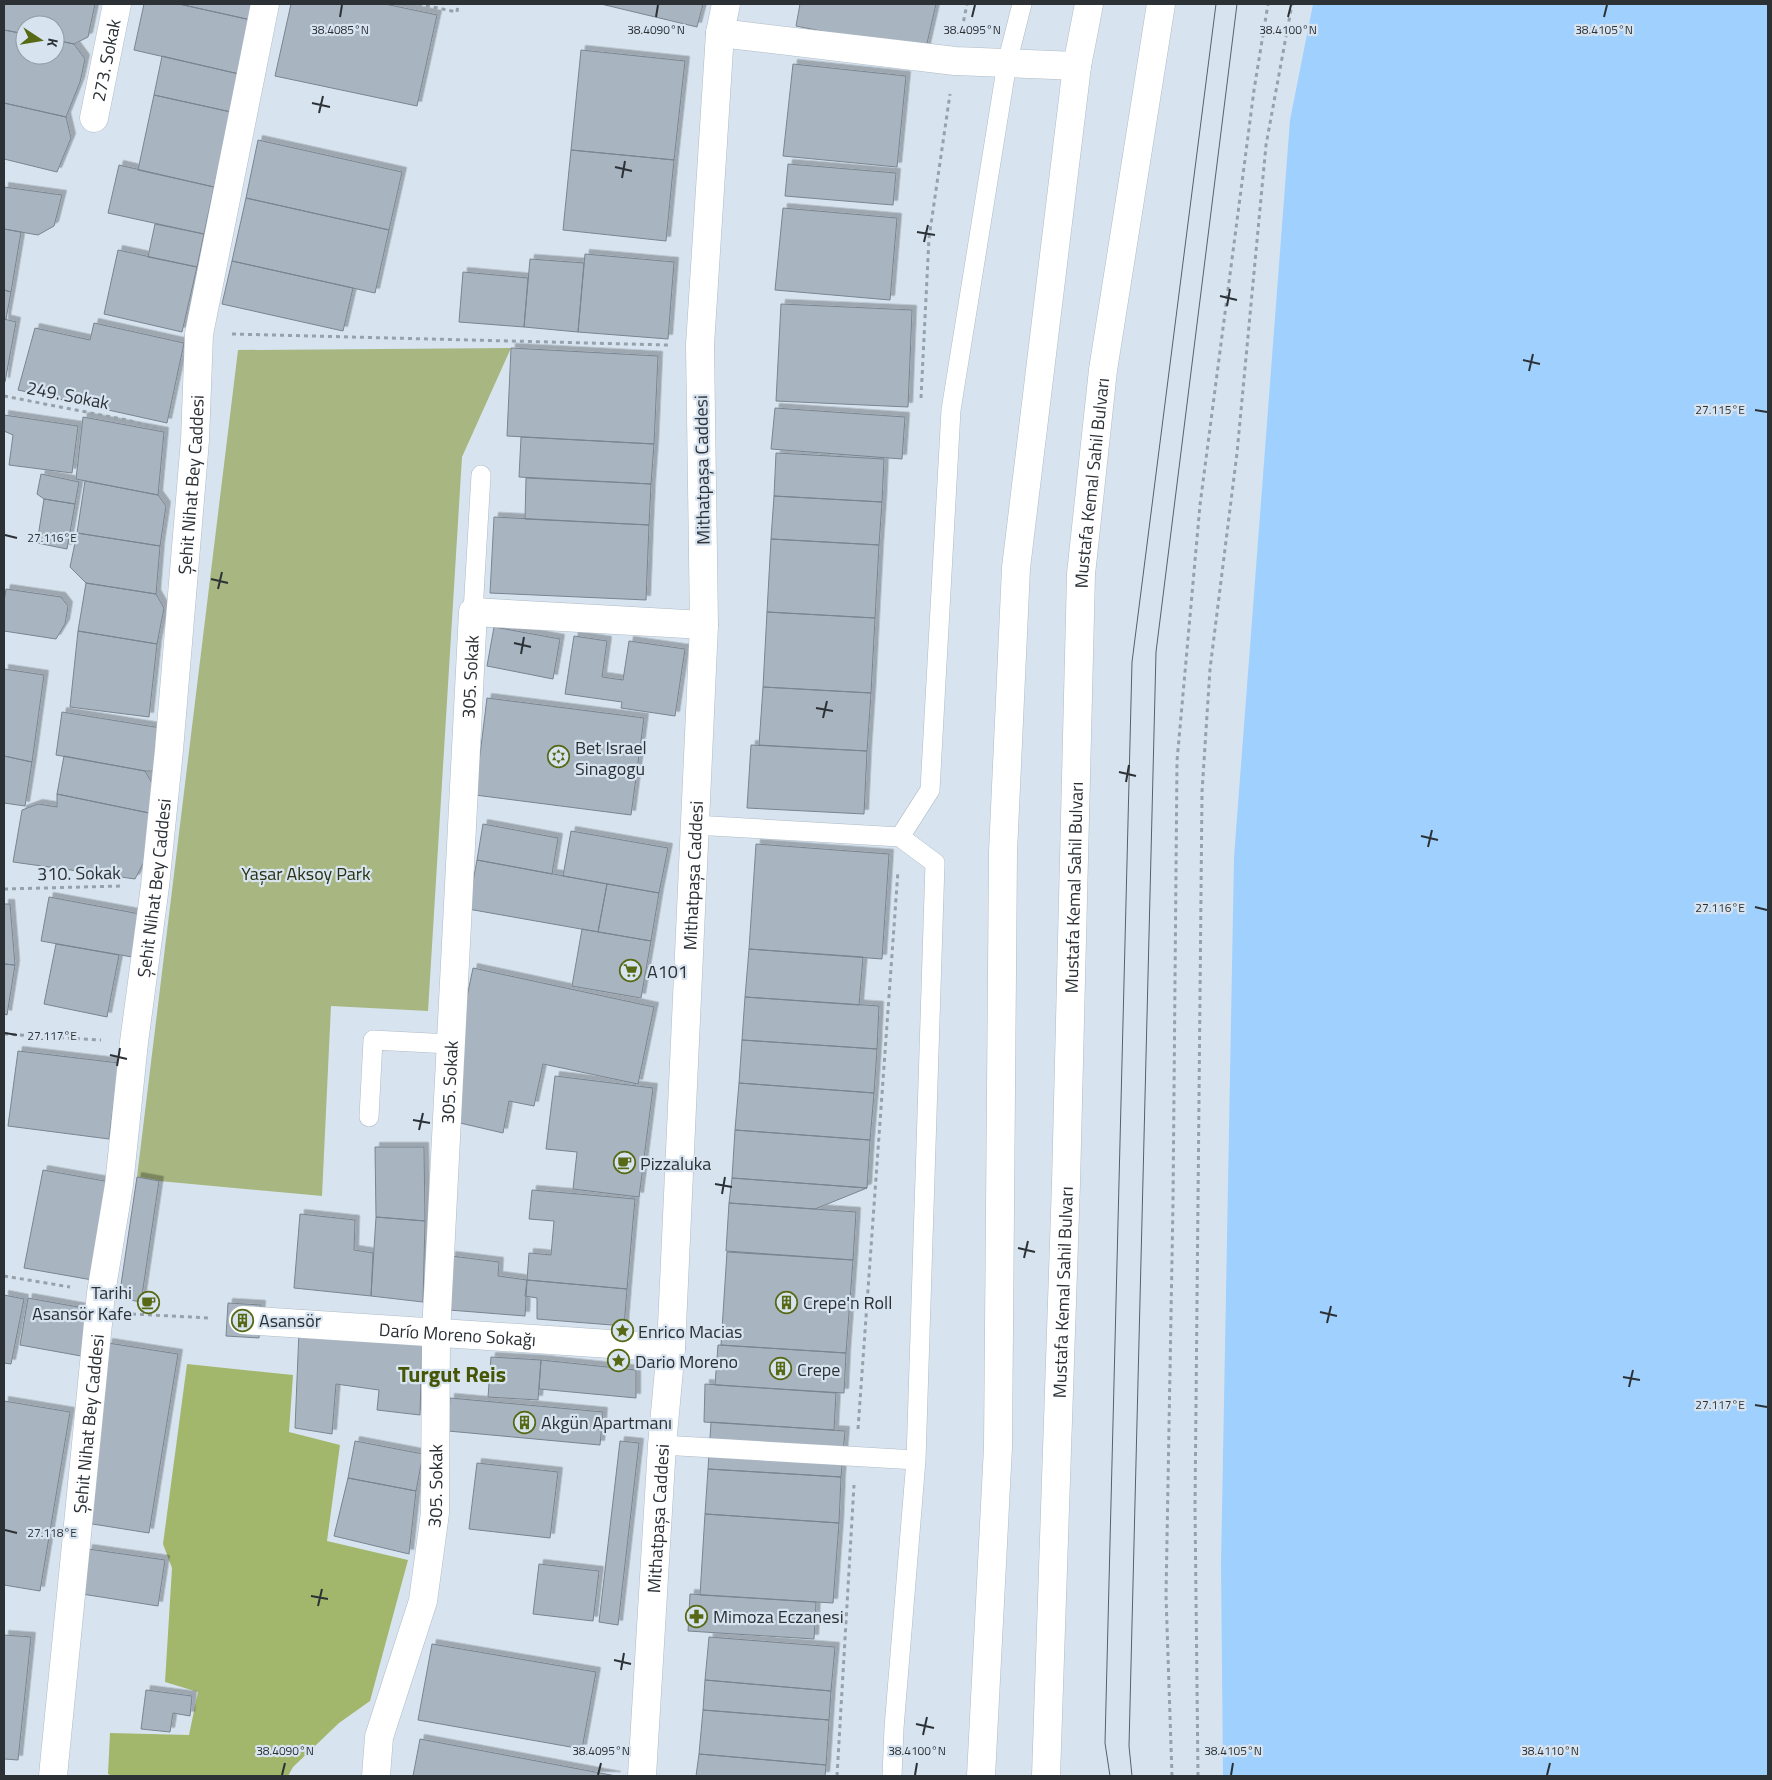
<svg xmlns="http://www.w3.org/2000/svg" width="1772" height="1780" font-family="'Titillium Web',sans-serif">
<defs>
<filter id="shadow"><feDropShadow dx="4.5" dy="-4.5" stdDeviation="0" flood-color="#0004"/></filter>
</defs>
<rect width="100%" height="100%" fill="#d7e4f0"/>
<!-- green -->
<path fill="#a8b781" d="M 511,348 L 462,457 L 428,1011 L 331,1006 L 322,1196 L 159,1181 L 137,1177 L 238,350 Z"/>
<!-- forest -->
<path fill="#a3b76c" d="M 187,1364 L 293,1375 L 289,1432 L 340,1445 L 327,1541 L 408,1560 L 370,1701 L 339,1723 L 293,1767 L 288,1776 L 113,1776 L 108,1774 L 110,1733 L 189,1735 L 198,1692 L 165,1682 L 172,1568 L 163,1544 Z"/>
<!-- water -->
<path fill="#a0d1fe" d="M 1313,4 L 1768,4 L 1768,1776 L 1223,1776 L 1221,1564 L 1234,857 L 1290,120 Z"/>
<!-- building -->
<path fill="#a8b4c0" stroke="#798590" filter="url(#shadow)" d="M 4,4 L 95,4 L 88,37 L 74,44 L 55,40 L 55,25 L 25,25 L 25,34 L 4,30 Z
M 144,4 L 179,4 L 251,20 L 239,74 L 134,50 Z
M 179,4 L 255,4 L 251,20 Z
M 291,4 L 385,4 L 437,15 L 417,106 L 275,76 Z
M 601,4 L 703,4 L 697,27 Z
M 800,4 L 936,4 L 925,52 L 796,26 Z
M 4,30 L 25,34 L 25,55 L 55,55 L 55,40 L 74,44 L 85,59 L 80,82 L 66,117 L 4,103 Z
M 581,50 L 685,61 L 674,160 L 571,150 Z
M 162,56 L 239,74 L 231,112 L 154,95 Z
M 793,64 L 906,76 L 897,167 L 783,156 Z
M 154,95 L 231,112 L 214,187 L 138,170 Z
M 4,103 L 66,117 L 71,138 L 57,172 L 4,159 Z
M 258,140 L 402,172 L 389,230 L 246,198 Z
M 571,150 L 674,160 L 666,241 L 563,230 Z
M 788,164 L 896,173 L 893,205 L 785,196 Z
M 119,165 L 214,187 L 204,234 L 108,213 Z
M 4,187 L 62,195 L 54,226 L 38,235 L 4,229 Z
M 246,198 L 389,230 L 375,293 L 232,261 Z
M 783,208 L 897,218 L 890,300 L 775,290 Z
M 155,224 L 204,234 L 197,267 L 148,257 Z
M 4,229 L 21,232 L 11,292 L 4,290 Z
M 118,250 L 197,267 L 182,332 L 104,314 Z
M 585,254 L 674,262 L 668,339 L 578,332 Z
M 530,259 L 584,263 L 578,332 L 524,327 Z
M 232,261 L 353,288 L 343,331 L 222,304 Z
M 463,272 L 528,278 L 524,327 L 459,322 Z
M 4,290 L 11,292 L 6,319 L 4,319 Z
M 781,304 L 912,310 L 908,407 L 776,401 Z
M 4,319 L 16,322 L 5,382 L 4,382 Z
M 94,323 L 184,343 L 167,423 L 18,390 L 35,328 L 90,340 Z
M 511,348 L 658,356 L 654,444 L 507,436 Z
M 775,408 L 905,417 L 902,459 L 771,449 Z
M 4,415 L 78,426 L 72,473 L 9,465 L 13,435 L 4,431 Z
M 83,417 L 164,432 L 158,495 L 76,479 Z
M 521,437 L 654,444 L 651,484 L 519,477 Z
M 776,453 L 884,459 L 882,502 L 774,496 Z
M 41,474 L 79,482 L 75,504 L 44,499 L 37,494 Z
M 526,478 L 651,484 L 649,525 L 525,519 Z
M 85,481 L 158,495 L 166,506 L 160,546 L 77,533 Z
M 774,496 L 882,502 L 879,545 L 771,539 Z
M 44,499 L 75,504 L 67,549 L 37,543 Z
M 494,517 L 649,525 L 646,600 L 490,593 Z
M 77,533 L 160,546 L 156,594 L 86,583 L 70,567 Z
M 771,539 L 879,545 L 875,618 L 767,612 Z
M 86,583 L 156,594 L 164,608 L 157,644 L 78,631 Z
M 6,589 L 61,597 L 68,606 L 65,624 L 56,639 L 4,631 L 4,601 Z
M 767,612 L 875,618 L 871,693 L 763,687 Z
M 494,627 L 560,639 L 553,679 L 487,666 Z
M 78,631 L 157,644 L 149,717 L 70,707 Z
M 574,636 L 607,641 L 602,677 L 623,680 L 629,641 L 685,649 L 675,716 L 621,708 L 622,702 L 565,694 Z
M 4,669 L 44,675 L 32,762 L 4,756 Z
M 763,687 L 871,693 L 867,751 L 759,745 Z
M 487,698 L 644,718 L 631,815 L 475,795 Z
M 62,712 L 161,728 L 156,771 L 145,771 L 56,755 Z
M 751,745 L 867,751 L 864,814 L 747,808 Z
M 4,756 L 32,762 L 25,806 L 4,803 Z
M 64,756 L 145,771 L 156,790 L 154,814 L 57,794 Z
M 57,794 L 154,814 L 147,856 L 135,879 L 13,862 L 22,810 L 38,804 L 57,807 Z
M 483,824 L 558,838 L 552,874 L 477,860 Z
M 571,831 L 668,848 L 659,893 L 563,876 Z
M 756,844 L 889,854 L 882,959 L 749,949 Z
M 477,860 L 607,884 L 598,932 L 468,909 Z
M 607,884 L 659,893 L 651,941 L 598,932 Z
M 49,897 L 140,914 L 132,957 L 41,941 Z
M 4,904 L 10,904 L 15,965 L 4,964 Z
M 582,929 L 651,941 L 641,998 L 572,986 Z
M 56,944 L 119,955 L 107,1017 L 44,1004 Z
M 749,949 L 863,957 L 859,1005 L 745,997 Z
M 4,964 L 15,965 L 7,1015 L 4,1014 Z
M 473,968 L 654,1007 L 638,1084 L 543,1064 L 534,1106 L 509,1101 L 503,1133 L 447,1120 L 457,1045 Z
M 745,997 L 879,1006 L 877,1049 L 742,1040 Z
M 742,1040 L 877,1049 L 874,1093 L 739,1083 Z
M 18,1051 L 119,1063 L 109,1139 L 8,1126 Z
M 555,1076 L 653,1088 L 639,1197 L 573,1189 L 577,1152 L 546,1149 Z
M 739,1083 L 874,1093 L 870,1140 L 735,1130 Z
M 735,1130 L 870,1140 L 867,1188 L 732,1178 Z
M 375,1147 L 424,1147 L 425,1221 L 376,1217 Z
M 43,1170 L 116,1183 L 98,1281 L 24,1268 Z
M 137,1177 L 159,1181 L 141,1302 L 119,1298 Z
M 732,1178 L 867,1188 L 815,1209 L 729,1203 Z
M 532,1190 L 635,1199 L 627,1289 L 527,1280 L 529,1253 L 551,1255 L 554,1221 L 529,1219 Z
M 729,1203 L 856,1212 L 853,1260 L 726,1251 Z
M 300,1214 L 355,1220 L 354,1250 L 373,1253 L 371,1296 L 294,1288 Z
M 376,1217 L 425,1221 L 423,1302 L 371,1296 Z
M 727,1252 L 853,1260 L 846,1353 L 721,1345 Z
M 451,1256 L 499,1262 L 498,1276 L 527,1280 L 525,1316 L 449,1310 Z
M 527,1280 L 627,1289 L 624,1326 L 537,1319 L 537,1298 L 525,1296 Z
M 4,1295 L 24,1299 L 11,1364 L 4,1363 Z
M 28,1298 L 89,1309 L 81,1356 L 20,1345 Z
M 228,1303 L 261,1305 L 259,1338 L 226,1336 Z
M 299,1331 L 422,1342 L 420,1415 L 377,1410 L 379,1390 L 336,1384 L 332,1434 L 295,1428 Z
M 108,1343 L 178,1354 L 149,1533 L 80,1522 Z
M 718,1345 L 846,1353 L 844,1393 L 715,1385 Z
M 491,1357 L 541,1360 L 538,1400 L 488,1397 Z
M 541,1360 L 636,1370 L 636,1398 L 539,1389 Z
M 705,1384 L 836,1393 L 834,1430 L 704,1422 Z
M 450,1398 L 603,1412 L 600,1445 L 448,1431 Z
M 4,1401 L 70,1412 L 40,1591 L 4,1585 Z
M 711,1422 L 845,1431 L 841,1477 L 708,1469 Z
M 355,1441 L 423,1454 L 416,1491 L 348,1478 Z
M 620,1441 L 639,1443 L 618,1625 L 599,1622 Z
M 477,1463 L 558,1472 L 550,1538 L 469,1529 Z
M 708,1469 L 841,1477 L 839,1523 L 705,1514 Z
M 348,1478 L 416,1491 L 409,1554 L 334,1536 Z
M 705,1514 L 839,1523 L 833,1603 L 700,1595 Z
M 88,1549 L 165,1560 L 158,1606 L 82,1594 Z
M 539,1564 L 599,1571 L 593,1621 L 533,1614 Z
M 690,1594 L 816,1602 L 814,1639 L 688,1631 Z
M 4,1635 L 31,1637 L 18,1760 L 4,1759 Z
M 709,1637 L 835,1647 L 831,1691 L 705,1680 Z
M 432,1644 L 596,1672 L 582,1749 L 418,1720 Z
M 705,1680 L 831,1691 L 829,1720 L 703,1710 Z
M 146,1690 L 192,1696 L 190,1716 L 173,1713 L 170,1732 L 141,1729 Z
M 703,1710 L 829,1720 L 826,1765 L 699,1754 Z
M 420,1739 L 616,1776 L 413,1776 Z
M 699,1754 L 826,1765 L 825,1776 L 696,1776 Z"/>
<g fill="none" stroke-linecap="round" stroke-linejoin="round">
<defs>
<path id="lane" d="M 473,612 L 481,475
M 694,825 L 900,837 L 935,863 L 916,1460 L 894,1728 L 892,1776
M 900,837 L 930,790 L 951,410 L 1007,63 L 1022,4
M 369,1117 L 373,1040 L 450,1044
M 662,1445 L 916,1460"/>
<g id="street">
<path d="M 720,33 L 955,61 L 1077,66"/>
<path id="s1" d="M 94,118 L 117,4"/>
<path id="s2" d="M 243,1320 L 671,1348"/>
<path id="s3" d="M 53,1776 L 101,1293 L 119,1185 L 134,1042 L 155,886 L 169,750 L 195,440 L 199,334 L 265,4"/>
<path id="s4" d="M 376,1776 L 379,1737 L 423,1601 L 435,1513 L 436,1333 L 473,612 L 704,625"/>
</g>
<g id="primary">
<path id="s5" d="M 642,1776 L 662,1445 L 671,1348 L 704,625 L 700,345 L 720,33 L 726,4"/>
<path d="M 981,1776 L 998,1447 L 1003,852 L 1016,568 L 1077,66 L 1089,4"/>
<path id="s6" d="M 1046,1776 L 1066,1183 L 1081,574 L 1103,370 L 1161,4"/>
</g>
</defs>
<!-- lane casing -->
<use href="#lane" stroke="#aebbc6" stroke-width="20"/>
<!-- street casing -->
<use href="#street" stroke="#aebbc6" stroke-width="29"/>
<!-- primary casing -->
<use href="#primary" stroke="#aebbc6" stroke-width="29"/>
<!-- path -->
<path stroke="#97a1aa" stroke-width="3" stroke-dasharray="4 4" stroke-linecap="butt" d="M 418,4 L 457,12 L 458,4
M 962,29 L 967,4
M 232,334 L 668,345
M 4,396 L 127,420 L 162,430
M 921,398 L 929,238 L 950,94
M 4,889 L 122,886
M 4,1034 L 101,1040
M 4,1276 L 70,1287
M 132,1314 L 210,1318
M 858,1429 L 898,871
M 837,1776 L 854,1485
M 1172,1776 L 1166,1596 L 1173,1203 L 1177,761 L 1200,505 L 1254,90 L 1268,4
M 1198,1776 L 1195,1507 L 1202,792 L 1210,669 L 1237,453 L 1266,145 L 1292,4"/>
<!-- lane -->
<use href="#lane" stroke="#fff" stroke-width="19"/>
<!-- street -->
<use href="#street" stroke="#fff" stroke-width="28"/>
<!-- primary -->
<use href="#primary" stroke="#fff" stroke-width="28"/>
<!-- tram -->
<path stroke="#596067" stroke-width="1" d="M 1110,1776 L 1105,1743 L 1132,662 L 1216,4
M 1132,1776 L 1129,1746 L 1156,652 L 1237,4"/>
</g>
<!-- ticks -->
<path fill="none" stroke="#2c3136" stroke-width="2" d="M 340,17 L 342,5M 656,17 L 658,5M 972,17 L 975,5M 1288,17 L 1291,5M 1604,17 L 1607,5M 312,103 L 330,107M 319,113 L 323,96M 615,167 L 632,171M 622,178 L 625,161M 917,232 L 935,235M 924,242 L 928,225M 1220,296 L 1237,300M 1227,306 L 1230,289M 1523,360 L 1540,364M 1529,371 L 1533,354M 1755,410 L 1767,412M 5,535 L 17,538M 211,579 L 228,583M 218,589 L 222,572M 514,643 L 531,647M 521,654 L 524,637M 816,708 L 833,711M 823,718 L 827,701M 1119,772 L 1136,776M 1126,782 L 1129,765M 1421,836 L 1438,840M 1428,847 L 1432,830M 1755,907 L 1767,910M 5,1033 L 17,1035M 110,1055 L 127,1059M 117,1066 L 120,1048M 413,1120 L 430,1123M 419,1130 L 423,1113M 715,1184 L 732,1187M 722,1194 L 725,1177M 1018,1248 L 1035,1252M 1024,1258 L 1028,1241M 1320,1312 L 1337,1316M 1327,1323 L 1331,1306M 1623,1377 L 1640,1380M 1629,1387 L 1633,1370M 1755,1405 L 1767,1407M 5,1530 L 17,1533M 311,1596 L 328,1599M 318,1606 L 322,1589M 614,1660 L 631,1664M 621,1670 L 624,1653M 916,1724 L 934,1728M 923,1735 L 927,1717M 282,1775 L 285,1763M 598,1775 L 601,1763M 915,1775 L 917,1763M 1231,1775 L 1233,1763M 1547,1775 L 1550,1763"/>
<!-- icons -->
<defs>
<symbol id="synagogue-ring" viewBox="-11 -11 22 22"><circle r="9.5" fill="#d7e4f0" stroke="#576914" stroke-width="1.5"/><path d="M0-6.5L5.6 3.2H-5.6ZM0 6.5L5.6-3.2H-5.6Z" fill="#576914"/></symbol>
<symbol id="supermarket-ring" viewBox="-11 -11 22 22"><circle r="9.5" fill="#d7e4f0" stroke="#576914" stroke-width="1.5"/><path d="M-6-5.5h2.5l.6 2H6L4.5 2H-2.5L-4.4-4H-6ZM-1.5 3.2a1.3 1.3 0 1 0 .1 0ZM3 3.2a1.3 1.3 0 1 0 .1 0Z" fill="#576914"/></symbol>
<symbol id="cafe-ring" viewBox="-11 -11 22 22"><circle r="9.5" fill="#d7e4f0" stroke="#576914" stroke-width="1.5"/><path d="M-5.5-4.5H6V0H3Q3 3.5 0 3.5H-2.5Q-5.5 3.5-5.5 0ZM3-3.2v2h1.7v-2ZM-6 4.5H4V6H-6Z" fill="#576914"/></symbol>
<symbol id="building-ring" viewBox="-11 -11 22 22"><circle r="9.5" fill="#d7e4f0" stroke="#576914" stroke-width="1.5"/><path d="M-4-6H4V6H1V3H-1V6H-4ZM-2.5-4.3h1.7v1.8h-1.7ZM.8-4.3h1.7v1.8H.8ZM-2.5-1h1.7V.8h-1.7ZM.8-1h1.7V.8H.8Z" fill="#576914"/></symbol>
<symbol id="sight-ring" viewBox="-11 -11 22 22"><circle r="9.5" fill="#d7e4f0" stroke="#576914" stroke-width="1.5"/><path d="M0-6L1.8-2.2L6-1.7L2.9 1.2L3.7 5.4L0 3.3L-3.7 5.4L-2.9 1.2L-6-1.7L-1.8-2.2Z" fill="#576914"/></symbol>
<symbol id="pharmacy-ring" viewBox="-11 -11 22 22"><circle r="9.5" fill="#d7e4f0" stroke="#576914" stroke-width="1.5"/><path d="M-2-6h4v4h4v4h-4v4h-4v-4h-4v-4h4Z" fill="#576914"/></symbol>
</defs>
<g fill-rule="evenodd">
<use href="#synagogue-ring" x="546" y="744" width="25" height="25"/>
<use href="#supermarket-ring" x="618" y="958" width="25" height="25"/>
<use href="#cafe-ring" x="612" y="1150" width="25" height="25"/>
<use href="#cafe-ring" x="136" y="1290" width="25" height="25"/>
<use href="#building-ring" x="774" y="1290" width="25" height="25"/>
<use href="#building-ring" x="230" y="1308" width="25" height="25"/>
<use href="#sight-ring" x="610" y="1318" width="25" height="25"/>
<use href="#sight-ring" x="606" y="1348" width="25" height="25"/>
<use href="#building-ring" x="768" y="1356" width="25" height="25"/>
<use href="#building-ring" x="512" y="1410" width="25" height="25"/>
<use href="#pharmacy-ring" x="684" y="1604" width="25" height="25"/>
</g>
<g text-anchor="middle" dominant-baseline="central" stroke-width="4.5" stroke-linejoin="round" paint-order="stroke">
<!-- street labels -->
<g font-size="18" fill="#2c3136" stroke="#d7e4f0">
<text stroke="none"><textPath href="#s1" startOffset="59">273. Sokak</textPath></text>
<text transform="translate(68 395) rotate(11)">249. Sokak</text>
<text transform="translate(702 470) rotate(-91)">Mithatpaşa Caddesi</text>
<text stroke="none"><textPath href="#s6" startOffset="1294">Mustafa Kemal Sahil Bulvarı</textPath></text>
<text stroke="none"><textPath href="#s3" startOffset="1299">Şehit Nihat Bey Caddesi</textPath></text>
<text stroke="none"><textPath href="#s4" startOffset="1108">305. Sokak</textPath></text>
<text transform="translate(79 873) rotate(-1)">310. Sokak</text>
<text stroke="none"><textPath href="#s5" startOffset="902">Mithatpaşa Caddesi</textPath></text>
<text stroke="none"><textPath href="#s6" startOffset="889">Mustafa Kemal Sahil Bulvarı</textPath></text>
<text stroke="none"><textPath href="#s3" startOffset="894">Şehit Nihat Bey Caddesi</textPath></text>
<text stroke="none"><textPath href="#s4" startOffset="702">305. Sokak</textPath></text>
<text stroke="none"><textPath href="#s6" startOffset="484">Mustafa Kemal Sahil Bulvarı</textPath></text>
<text stroke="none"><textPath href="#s2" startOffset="215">Darío Moreno Sokağı</textPath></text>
<text stroke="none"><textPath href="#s3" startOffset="354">Şehit Nihat Bey Caddesi</textPath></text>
<text stroke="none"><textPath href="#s4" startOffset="298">305. Sokak</textPath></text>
<text stroke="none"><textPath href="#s5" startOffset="258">Mithatpaşa Caddesi</textPath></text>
</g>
<!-- poi labels -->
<g font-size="18" fill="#2c3136" stroke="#d7e4f0" text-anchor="start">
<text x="575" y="747">Bet Israel<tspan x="575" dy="21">Sinagogu</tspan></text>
<text x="647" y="971">A101</text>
<text x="640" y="1163">Pizzaluka</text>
<text x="132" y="1292" text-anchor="end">Tarihi<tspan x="132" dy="21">Asansör Kafe</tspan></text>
<text x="803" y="1302">Crepe'n Roll</text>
<text x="259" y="1320">Asansör</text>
<text x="638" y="1331">Enrico Macias</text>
<text x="635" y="1361">Dario Moreno</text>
<text x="797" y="1369">Crepe</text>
<text x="541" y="1422">Akgün Apartmanı</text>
<text x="713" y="1616">Mimoza Eczanesi</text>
</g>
<!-- park labels -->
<g font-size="18" fill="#293111" stroke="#d7e4f0">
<text x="306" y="873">Yaşar Aksoy Park</text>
</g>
<!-- district labels -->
<g font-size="22" font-weight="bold" fill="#465604" stroke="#d7e4f0">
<text x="452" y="1374">Turgut Reis</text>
</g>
</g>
<g font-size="12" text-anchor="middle" fill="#2c3136" stroke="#d7e4f0" stroke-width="4.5" stroke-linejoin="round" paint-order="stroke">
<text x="340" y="34">38.4085°N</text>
<text x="656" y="34">38.4090°N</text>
<text x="972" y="34">38.4095°N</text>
<text x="1288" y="34">38.4100°N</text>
<text x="1604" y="34">38.4105°N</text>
<text x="1720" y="414">27.115°E</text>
<text x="52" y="542">27.116°E</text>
<text x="1720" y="912">27.116°E</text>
<text x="52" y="1040">27.117°E</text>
<text x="1720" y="1409">27.117°E</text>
<text x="52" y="1537">27.118°E</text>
<text x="285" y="1755">38.4090°N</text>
<text x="601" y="1755">38.4095°N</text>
<text x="917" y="1755">38.4100°N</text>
<text x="1233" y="1755">38.4105°N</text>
<text x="1550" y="1755">38.4110°N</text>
</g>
<!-- border -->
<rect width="1772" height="1780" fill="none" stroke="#2c3136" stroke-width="10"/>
<!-- north arrow -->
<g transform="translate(40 40) rotate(102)"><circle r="24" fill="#d7e4f0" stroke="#939ca6"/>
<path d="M0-4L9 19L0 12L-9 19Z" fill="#576914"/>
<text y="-8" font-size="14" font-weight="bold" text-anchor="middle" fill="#2c3136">K</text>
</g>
</svg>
